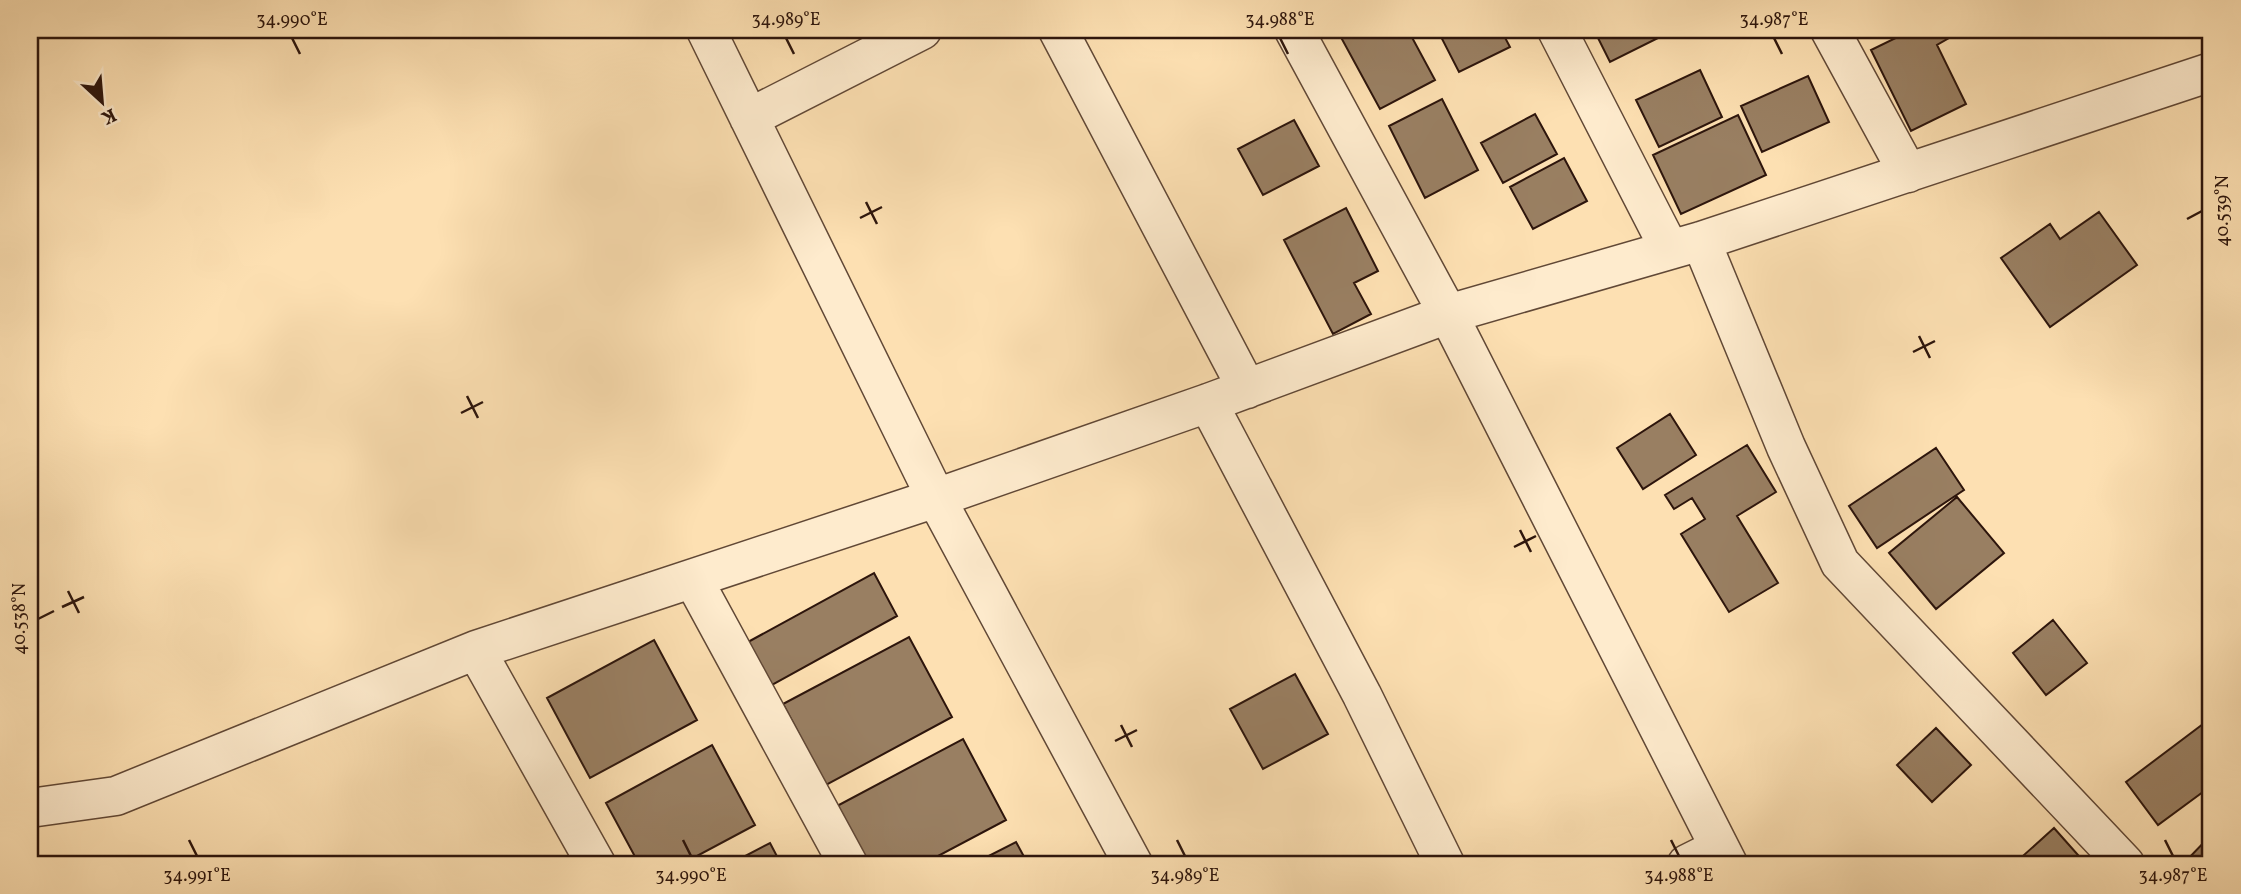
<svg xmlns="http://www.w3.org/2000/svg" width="2241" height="894" font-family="Vollkorn,serif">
<rect width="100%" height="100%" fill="#fde0b2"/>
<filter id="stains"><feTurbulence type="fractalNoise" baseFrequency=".00286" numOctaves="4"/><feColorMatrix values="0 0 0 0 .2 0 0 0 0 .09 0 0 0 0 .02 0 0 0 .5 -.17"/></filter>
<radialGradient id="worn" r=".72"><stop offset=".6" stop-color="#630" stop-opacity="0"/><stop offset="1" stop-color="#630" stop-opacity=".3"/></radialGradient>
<!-- building -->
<path fill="#997f62" stroke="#2d150c" stroke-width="2" d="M 1337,30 L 1408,30 L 1435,80 L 1380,109 Z
M 1442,30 L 1501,30 L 1510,47 L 1459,72 L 1438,31 Z
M 1594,30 L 1654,30 L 1658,38 L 1610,62 Z
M 1912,30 L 1963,30 L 1937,45 L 1966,104 L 1911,131 L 1871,50 Z
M 1700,70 L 1722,117 L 1659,147 L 1636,100 Z
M 1808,76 L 1829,122 L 1762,152 L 1741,106 Z
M 1442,99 L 1478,170 L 1425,198 L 1389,126 Z
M 1535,114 L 1557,154 L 1503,183 L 1481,143 Z
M 1738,115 L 1766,175 L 1681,214 L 1653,155 Z
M 1294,120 L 1319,166 L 1263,195 L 1238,149 Z
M 1564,158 L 1587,201 L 1533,229 L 1510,187 Z
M 1346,208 L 1378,271 L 1354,283 L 1371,314 L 1333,334 L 1284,240 Z
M 2099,212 L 2137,265 L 2050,327 L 2001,258 L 2050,224 L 2060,239 Z
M 1670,414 L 1696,455 L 1643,489 L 1617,448 Z
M 1747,445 L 1776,492 L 1737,516 L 1778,583 L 1729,612 L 1681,534 L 1705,519 L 1692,498 L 1674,509 L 1665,495 Z
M 1936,448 L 1964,490 L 1877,548 L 1849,506 Z
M 1957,497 L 2004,553 L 1936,609 L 1889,553 Z
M 874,573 L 897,616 L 772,685 L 748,642 Z
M 2053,620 L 2087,663 L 2046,695 L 2013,653 Z
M 909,637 L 952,717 L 826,785 L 783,704 Z
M 654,640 L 697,720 L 590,778 L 547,698 Z
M 1295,674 L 1328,734 L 1263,769 L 1230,709 Z
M 2211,718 L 2211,786 L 2158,825 L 2126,782 Z
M 1936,728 L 1971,765 L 1932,802 L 1897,765 Z
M 963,739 L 1006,820 L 923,864 L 868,864 L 837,806 Z
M 712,745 L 755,825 L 682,864 L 639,864 L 606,803 Z
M 2054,828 L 2086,864 L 2014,864 Z
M 2211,835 L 2211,864 L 2183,864 Z
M 1016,842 L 1028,864 L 973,864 Z
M 770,843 L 781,864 L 730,864 Z"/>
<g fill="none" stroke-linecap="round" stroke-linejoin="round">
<defs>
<path id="minor" d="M 706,30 L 936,498 L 1133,864
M 1058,30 L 1247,389
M 1294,30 L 1448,314 L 1728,864
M 1557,30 L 1670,250
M 1830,30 L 1908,173
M 749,118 L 922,30
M 1701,241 L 1786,447 L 1840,563 L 2125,864
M 1208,403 L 1362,695 L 1445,864
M 693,579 L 848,864
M 476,650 L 596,864
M 30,808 L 116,796 L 476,650 L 936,498 L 1208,403 L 1448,314 L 1701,241 L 2211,72
M 1687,864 L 1719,848"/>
</defs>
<!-- minor casing -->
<use href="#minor" stroke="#614836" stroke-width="41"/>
<!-- minor -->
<use href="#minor" stroke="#feebcd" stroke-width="38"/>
</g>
<!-- ticks -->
<path fill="none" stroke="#2d150c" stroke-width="2.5" d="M 292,38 L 300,54M 786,38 L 794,54M 1280,38 L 1288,54M 1774,38 L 1782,54M 866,202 L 877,224M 860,218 L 882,207M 2187,219 L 2202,211M 1919,336 L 1930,358M 1913,352 L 1935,341M 467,396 L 478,418M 461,413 L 483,402M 1520,530 L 1531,552M 1514,547 L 1536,536M 68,591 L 79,613M 62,607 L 84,597M 38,619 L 54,611M 1121,725 L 1132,747M 1115,741 L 1137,730M 189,840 L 197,856M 683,840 L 691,856M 1177,840 L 1185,856M 1671,840 L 1679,856M 2165,840 L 2173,856"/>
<!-- margin -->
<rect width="2241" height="894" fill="none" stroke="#fde0b2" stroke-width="77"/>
<!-- north arrow -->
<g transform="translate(102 102) rotate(154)" stroke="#feebcd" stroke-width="5" paint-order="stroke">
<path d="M0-5L12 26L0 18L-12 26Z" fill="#2d150c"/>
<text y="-10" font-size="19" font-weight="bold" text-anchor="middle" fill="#2d150c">K</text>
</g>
<rect x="38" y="38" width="2164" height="818" fill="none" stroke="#2d150c" stroke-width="2.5"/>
<g font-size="18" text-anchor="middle" fill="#2d150c">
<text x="292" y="25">34.990°E</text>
<text x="786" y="25">34.989°E</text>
<text x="1280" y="25">34.988°E</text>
<text x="1774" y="25">34.987°E</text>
<text transform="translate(2222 211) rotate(-90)" y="6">40.539°N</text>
<text transform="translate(19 619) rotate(-90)" y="6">40.538°N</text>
<text x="197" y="881">34.991°E</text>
<text x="691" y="881">34.990°E</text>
<text x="1185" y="881">34.989°E</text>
<text x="1679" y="881">34.988°E</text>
<text x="2173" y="881">34.987°E</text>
</g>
<rect width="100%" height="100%" filter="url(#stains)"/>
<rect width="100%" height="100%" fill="url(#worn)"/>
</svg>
